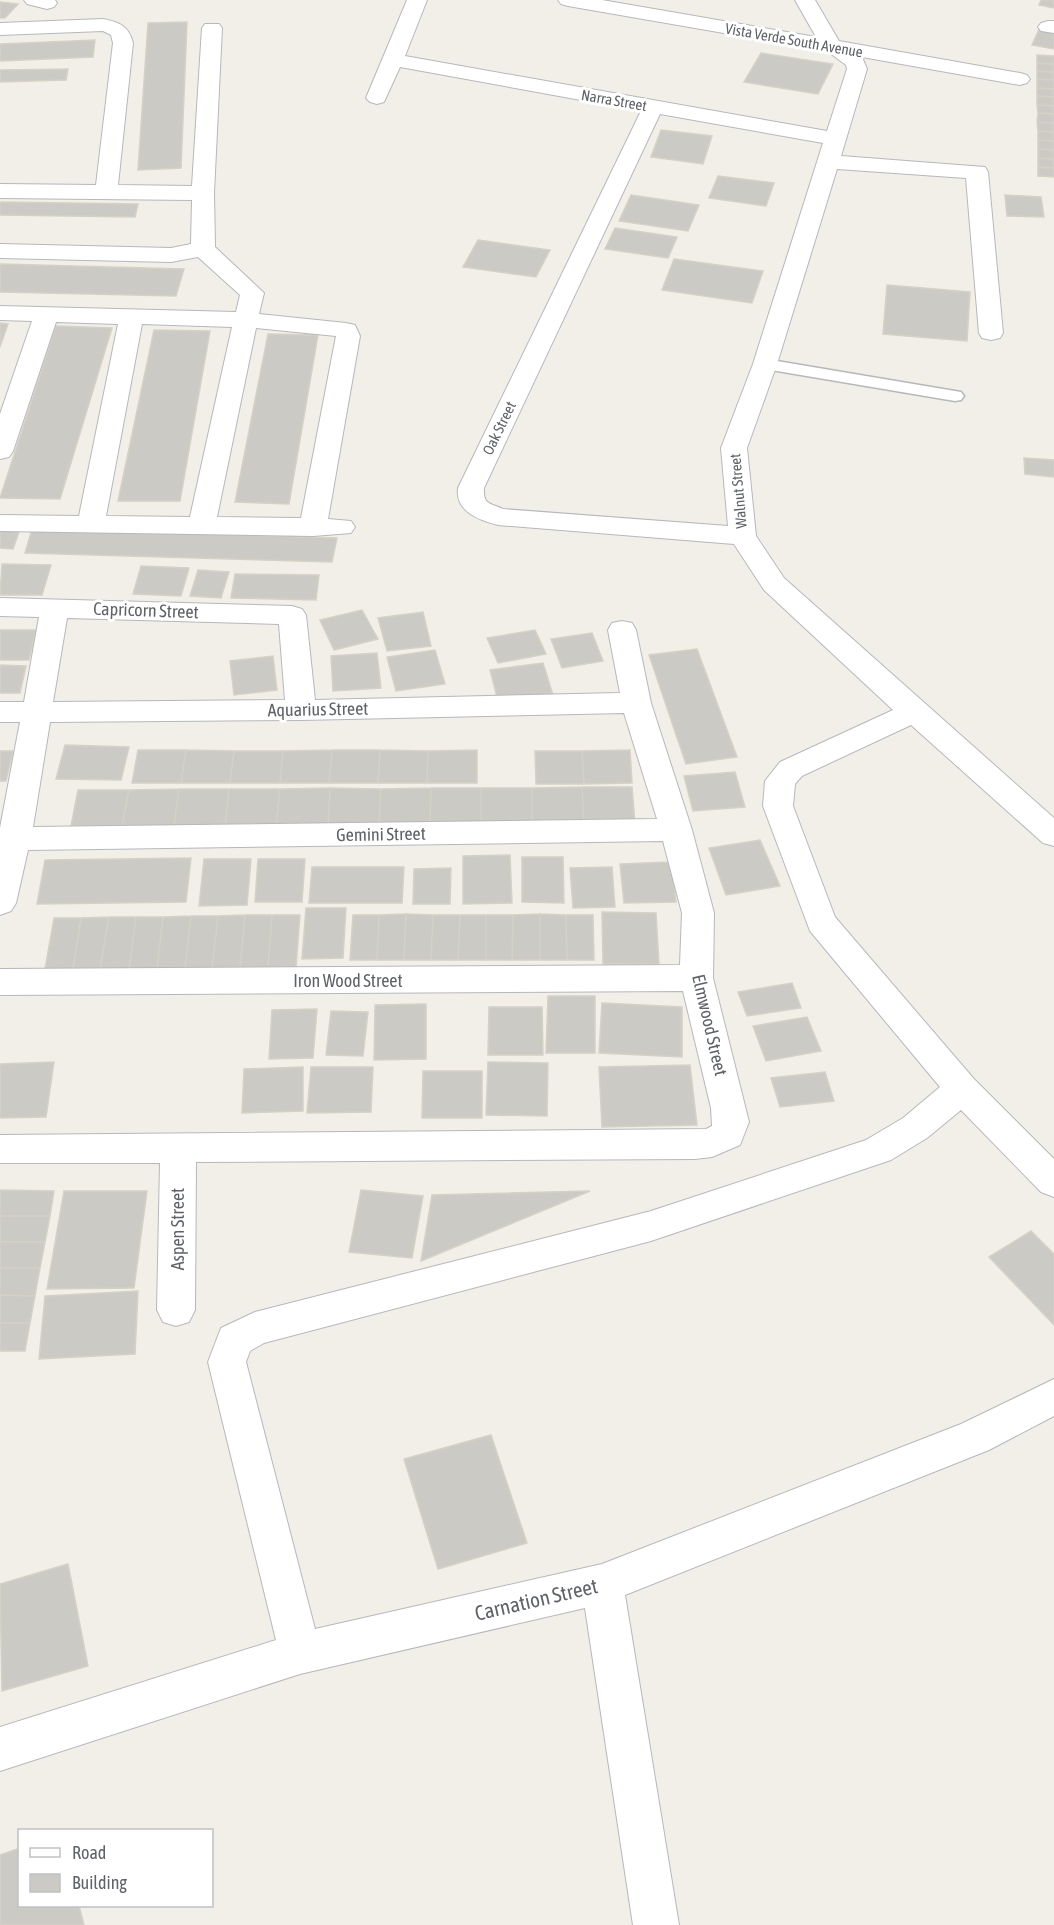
<svg xmlns="http://www.w3.org/2000/svg" width="1054" height="1925" font-family="'Asap Condensed',sans-serif">
<rect width="100%" height="100%" fill="#f1efe8"/>
<!-- building -->
<path fill="#cccac5" stroke="#d6d1c6" stroke-width="1.5" d="M 1041,0 L 1054,0 L 1054,8 L 1039,5 Z
M 0,2 L 18,4 L 5,18 L 0,18 Z
M 187,22 L 181,168 L 138,170 L 148,23 Z
M 1040,27 L 1054,29 L 1054,49 L 1032,45 Z
M 95,40 L 93,57 L 0,61 L 0,44 Z
M 761,53 L 833,64 L 818,94 L 744,82 Z
M 1037,55 L 1054,56 L 1054,64 L 1037,63 Z
M 1037,63 L 1054,64 L 1054,72 L 1037,71 Z
M 68,69 L 66,80 L 0,82 L 0,70 Z
M 1037,71 L 1054,72 L 1054,80 L 1037,79 Z
M 1037,79 L 1054,80 L 1054,89 L 1037,88 Z
M 1037,88 L 1054,89 L 1054,97 L 1037,96 Z
M 1037,96 L 1054,97 L 1054,106 L 1037,105 Z
M 1037,105 L 1054,106 L 1054,114 L 1038,113 Z
M 1038,113 L 1054,114 L 1054,123 L 1037,122 Z
M 1037,122 L 1054,123 L 1054,132 L 1038,131 Z
M 661,130 L 712,136 L 703,164 L 651,157 Z
M 1038,131 L 1054,132 L 1054,141 L 1038,140 Z
M 1038,140 L 1054,141 L 1054,150 L 1038,149 Z
M 1038,149 L 1054,150 L 1054,159 L 1038,158 Z
M 1038,158 L 1054,159 L 1054,168 L 1038,167 Z
M 1038,167 L 1054,168 L 1054,177 L 1038,176 Z
M 718,176 L 774,183 L 766,206 L 709,198 Z
M 631,195 L 699,205 L 688,231 L 619,221 Z
M 1005,195 L 1041,197 L 1044,217 L 1007,216 Z
M 0,202 L 138,204 L 135,217 L 0,215 Z
M 615,228 L 677,237 L 668,258 L 605,249 Z
M 478,240 L 550,250 L 536,277 L 463,267 Z
M 674,259 L 763,271 L 752,303 L 662,290 Z
M 0,264 L 184,269 L 176,296 L 0,292 Z
M 887,285 L 970,292 L 967,341 L 883,334 Z
M 0,323 L 8,324 L 0,347 Z
M 56,326 L 112,328 L 60,499 L 0,498 Z
M 154,330 L 210,331 L 180,501 L 118,501 Z
M 268,334 L 318,335 L 289,504 L 235,502 Z
M 1024,458 L 1054,460 L 1054,477 L 1025,474 Z
M 0,528 L 20,529 L 13,549 L 0,548 Z
M 32,529 L 337,538 L 332,562 L 25,553 Z
M 2,564 L 51,565 L 42,595 L 0,595 Z
M 141,566 L 189,568 L 181,596 L 133,594 Z
M 198,570 L 229,572 L 221,598 L 190,596 Z
M 235,574 L 319,575 L 316,600 L 231,598 Z
M 362,610 L 378,639 L 334,650 L 320,620 Z
M 423,612 L 431,646 L 387,651 L 378,618 Z
M 0,630 L 36,630 L 29,660 L 0,660 Z
M 535,630 L 546,654 L 498,663 L 487,638 Z
M 592,633 L 603,661 L 562,668 L 551,639 Z
M 697,649 L 737,757 L 686,764 L 649,655 Z
M 435,650 L 445,684 L 396,691 L 387,657 Z
M 377,653 L 381,688 L 333,691 L 331,656 Z
M 273,656 L 277,690 L 234,695 L 230,661 Z
M 543,663 L 553,695 L 498,701 L 490,670 Z
M 0,665 L 26,666 L 20,693 L 0,693 Z
M 65,745 L 129,747 L 121,780 L 56,779 Z
M 138,750 L 186,750 L 181,783 L 132,783 Z
M 186,750 L 234,751 L 230,783 L 181,783 Z
M 332,750 L 329,783 L 280,783 L 283,751 Z
M 332,750 L 380,750 L 378,783 L 329,783 Z
M 380,750 L 428,751 L 427,783 L 378,783 Z
M 477,750 L 477,783 L 427,783 L 428,751 Z
M 630,750 L 632,783 L 584,784 L 582,751 Z
M 0,751 L 13,751 L 6,781 L 0,781 Z
M 234,751 L 283,751 L 280,783 L 230,783 Z
M 535,751 L 582,751 L 584,784 L 536,784 Z
M 735,772 L 745,807 L 693,811 L 684,776 Z
M 582,787 L 584,824 L 532,824 L 532,788 Z
M 582,787 L 632,787 L 635,824 L 584,824 Z
M 330,788 L 328,825 L 276,826 L 280,789 Z
M 330,788 L 381,789 L 379,825 L 328,825 Z
M 431,788 L 430,825 L 379,825 L 381,789 Z
M 431,788 L 481,788 L 481,824 L 430,825 Z
M 481,788 L 532,788 L 532,824 L 481,824 Z
M 179,789 L 174,826 L 122,826 L 129,790 Z
M 179,789 L 229,789 L 225,826 L 174,826 Z
M 229,789 L 280,789 L 276,826 L 225,826 Z
M 78,790 L 129,790 L 122,826 L 71,826 Z
M 760,840 L 780,886 L 726,895 L 709,848 Z
M 510,855 L 512,903 L 463,904 L 463,856 Z
M 522,857 L 563,857 L 564,903 L 522,902 Z
M 191,858 L 186,902 L 37,904 L 45,860 Z
M 204,859 L 251,859 L 247,905 L 199,906 Z
M 258,859 L 305,859 L 302,902 L 255,902 Z
M 671,862 L 676,902 L 624,903 L 620,864 Z
M 312,867 L 404,867 L 402,903 L 309,903 Z
M 612,867 L 615,907 L 573,908 L 570,868 Z
M 451,868 L 450,904 L 413,904 L 414,869 Z
M 306,908 L 346,908 L 343,958 L 302,959 Z
M 602,912 L 656,913 L 659,964 L 603,964 Z
M 406,914 L 433,915 L 431,960 L 404,960 Z
M 406,914 L 404,960 L 377,960 L 379,915 Z
M 540,914 L 540,960 L 512,960 L 513,915 Z
M 540,914 L 566,915 L 567,960 L 540,960 Z
M 245,915 L 240,968 L 212,968 L 218,916 Z
M 245,915 L 272,915 L 268,967 L 240,968 Z
M 272,915 L 300,915 L 296,967 L 268,967 Z
M 353,915 L 379,915 L 377,960 L 350,960 Z
M 433,915 L 460,915 L 458,960 L 431,960 Z
M 460,915 L 486,915 L 486,960 L 458,960 Z
M 486,915 L 513,915 L 512,960 L 486,960 Z
M 566,915 L 593,915 L 594,960 L 567,960 Z
M 191,916 L 185,968 L 157,969 L 163,917 Z
M 191,916 L 218,916 L 212,968 L 185,968 Z
M 109,917 L 136,917 L 129,969 L 100,969 Z
M 109,917 L 100,969 L 73,969 L 81,918 Z
M 136,917 L 163,917 L 157,969 L 129,969 Z
M 54,918 L 81,918 L 73,969 L 45,969 Z
M 792,983 L 801,1008 L 747,1016 L 738,992 Z
M 548,996 L 595,996 L 595,1053 L 546,1053 Z
M 602,1003 L 682,1007 L 682,1057 L 599,1053 Z
M 426,1004 L 426,1059 L 374,1060 L 375,1005 Z
M 489,1007 L 542,1007 L 543,1055 L 488,1055 Z
M 317,1009 L 313,1058 L 269,1059 L 272,1010 Z
M 331,1011 L 368,1012 L 363,1056 L 326,1055 Z
M 807,1017 L 821,1051 L 766,1061 L 753,1026 Z
M 54,1062 L 46,1117 L 0,1118 L 0,1064 Z
M 488,1062 L 548,1063 L 547,1116 L 486,1115 Z
M 690,1065 L 697,1125 L 602,1127 L 599,1067 Z
M 303,1067 L 303,1111 L 242,1113 L 244,1069 Z
M 311,1067 L 373,1067 L 371,1112 L 307,1113 Z
M 423,1071 L 482,1071 L 482,1118 L 422,1118 Z
M 825,1072 L 834,1101 L 780,1107 L 771,1078 Z
M 0,1190 L 54,1191 L 50,1216 L 0,1216 Z
M 361,1190 L 423,1196 L 412,1258 L 349,1252 Z
M 64,1191 L 147,1191 L 134,1288 L 47,1289 Z
M 590,1191 L 421,1261 L 432,1195 Z
M 0,1216 L 50,1216 L 45,1242 L 0,1242 Z
M 1031,1231 L 1054,1254 L 1054,1325 L 989,1257 Z
M 0,1242 L 45,1242 L 40,1268 L 0,1268 Z
M 0,1268 L 40,1268 L 35,1296 L 0,1295 Z
M 138,1291 L 135,1354 L 39,1359 L 45,1296 Z
M 0,1295 L 35,1296 L 30,1323 L 0,1323 Z
M 0,1323 L 30,1323 L 25,1351 L 0,1351 Z
M 491,1435 L 527,1543 L 438,1569 L 404,1459 Z
M 68,1564 L 88,1666 L 2,1691 L 0,1584 Z
M 20,1848 L 20,1906 L 79,1906 L 84,1925 L 0,1925 L 0,1855 Z"/>
<g fill="none" stroke-linecap="round" stroke-linejoin="round">
<defs>
<path id="lane" d="M 765,359 L 955,391 L 961,392 L 964,396 L 961,400 L 955,401 L 759,368 L 757,364 L 759,360 Z"/>
<path id="street" d="M 24,0 L 55,0 L 57,3 L 54,7 L 47,9 L 27,4 Z
M 407,0 L 427,0 L 405,56 L 827,131 L 847,69 L 846,65 L 827,51 L 568,6 L 561,4 L 558,0 L 602,0 L 816,37 L 795,0 L 815,0 L 839,41 L 1020,73 L 1027,75 L 1030,79 L 1027,83 L 1020,85 L 862,57 L 867,69 L 841,156 L 985,167 L 988,172 L 1003,333 L 1000,338 L 991,340 L 982,338 L 979,333 L 966,178 L 837,169 L 777,364 L 747,448 L 756,536 L 784,578 L 1054,818 L 1054,846 L 1043,843 L 911,725 L 802,776 L 795,784 L 793,806 L 835,917 L 974,1079 L 1054,1159 L 1054,1197 L 1041,1192 L 961,1110 L 927,1138 L 891,1160 L 651,1241 L 264,1343 L 250,1351 L 246,1362 L 315,1629 L 602,1564 L 961,1424 L 1054,1379 L 1054,1416 L 989,1450 L 625,1595 L 679,1925 L 633,1925 L 585,1608 L 300,1674 L 0,1771 L 0,1727 L 276,1640 L 208,1362 L 221,1328 L 255,1312 L 651,1211 L 866,1140 L 903,1118 L 940,1087 L 810,931 L 763,806 L 765,781 L 780,762 L 893,710 L 764,590 L 734,544 L 498,525 C 478,520 455,511 458,488 L 641,111 L 400,67 L 384,102 L 377,104 L 370,102 L 366,98 ZM 660,114 L 823,143 L 753,364 L 721,448 L 728,526 L 503,509 C 490,503 483,505 484,488 Z
M 103,19 C 119,22 129,26 133,43 L 118,185 L 192,186 L 202,28 L 205,24 L 219,24 L 222,28 L 214,193 L 215,247 L 264,293 L 259,314 L 346,323 L 355,325 L 360,336 L 328,519 L 351,521 L 355,527 L 351,533 L 313,536 L 0,531 L 0,515 L 79,516 L 118,324 L 56,322 L 13,451 L 9,457 L 0,459 L 0,414 L 32,321 L 0,320 L 0,306 L 236,312 L 240,295 L 198,257 L 171,262 L 0,258 L 0,244 L 171,248 L 191,244 L 192,200 L 0,198 L 0,184 L 96,185 L 113,43 L 111,35 L 103,31 L 0,35 L 0,23 ZM 142,324 L 232,327 L 190,517 L 106,516 ZM 256,328 L 336,336 L 301,518 L 217,517 Z
M 1048,21 L 1054,21 L 1054,33 L 1041,31 L 1038,27 L 1041,23 Z
M 0,598 L 292,606 L 302,609 L 306,615 L 315,700 L 620,693 L 608,630 L 612,623 L 622,621 L 632,623 L 636,630 L 651,703 L 692,830 L 714,913 L 713,978 L 749,1122 L 740,1145 L 712,1157 L 695,1159 L 196,1162 L 195,1310 L 189,1322 L 176,1326 L 163,1322 L 157,1310 L 160,1163 L 0,1163 L 0,1135 L 706,1129 L 712,1126 L 711,1108 L 683,991 L 0,995 L 0,969 L 680,965 L 682,913 L 663,841 L 28,850 L 16,903 L 11,911 L 0,915 L 0,828 L 20,722 L 0,722 L 0,702 L 24,702 L 39,617 L 0,616 ZM 67,618 L 279,624 L 285,700 L 53,702 ZM 624,713 L 657,819 L 33,827 L 50,722 L 301,720 Z"/>
</defs>
<!-- lane casing -->
<use href="#lane" stroke="#b5b8bc" stroke-width="3"/>
<!-- street casing -->
<use href="#street" stroke="#b5b8bc" stroke-width="2"/>
<!-- lane -->
<use href="#lane" fill="#fff" fill-rule="evenodd"/>
<!-- street -->
<use href="#street" fill="#fff" fill-rule="evenodd"/>
</g>
<g text-anchor="middle" dominant-baseline="central" stroke-width="6" stroke-linejoin="round" paint-order="stroke">
<!-- far-street labels -->
<g font-size="15" fill="#5f6368" stroke="#fff">
<text transform="translate(794 40) rotate(10)">Vista Verde South Avenue</text>
<text transform="translate(614 100) rotate(10)">Narra Street</text>
<text transform="translate(499 428) rotate(-64)">Oak Street</text>
<text transform="translate(738 491) rotate(-95)">Walnut Street</text>
</g>
<!-- street labels -->
<g font-size="18" fill="#5f6368" stroke="#fff">
<text transform="translate(146 610) rotate(2)">Capricorn Street</text>
<text transform="translate(318 709) rotate(-1)">Aquarius Street</text>
<text transform="translate(381 834) rotate(-1)">Gemini Street</text>
<text x="348" y="980">Iron Wood Street</text>
<text transform="translate(710 1025) rotate(77)">Elmwood Street</text>
<text transform="translate(177 1229) rotate(-90)">Aspen Street</text>
</g>
<!-- near-street labels -->
<g font-size="21" fill="#5f6368" stroke="#fff">
<text transform="translate(536 1599) rotate(-13)">Carnation Street</text>
</g>
</g>
<!-- legend -->
<rect x="18" y="1829" width="195" height="78" fill="#ffffff" stroke="#bfc1c3" stroke-width="1.5"/>
<rect x="30" y="1848" width="30" height="9" fill="#ffffff" stroke="#bfc1c3" stroke-width="1.5"/>
<text x="72" y="1859" font-size="18" fill="#5f6368">Road</text>
<rect x="30" y="1874" width="30" height="18" fill="#cccac5" stroke="#bfc1c3" stroke-width="1.5"/>
<text x="72" y="1889" font-size="18" fill="#5f6368">Building</text>
</svg>
